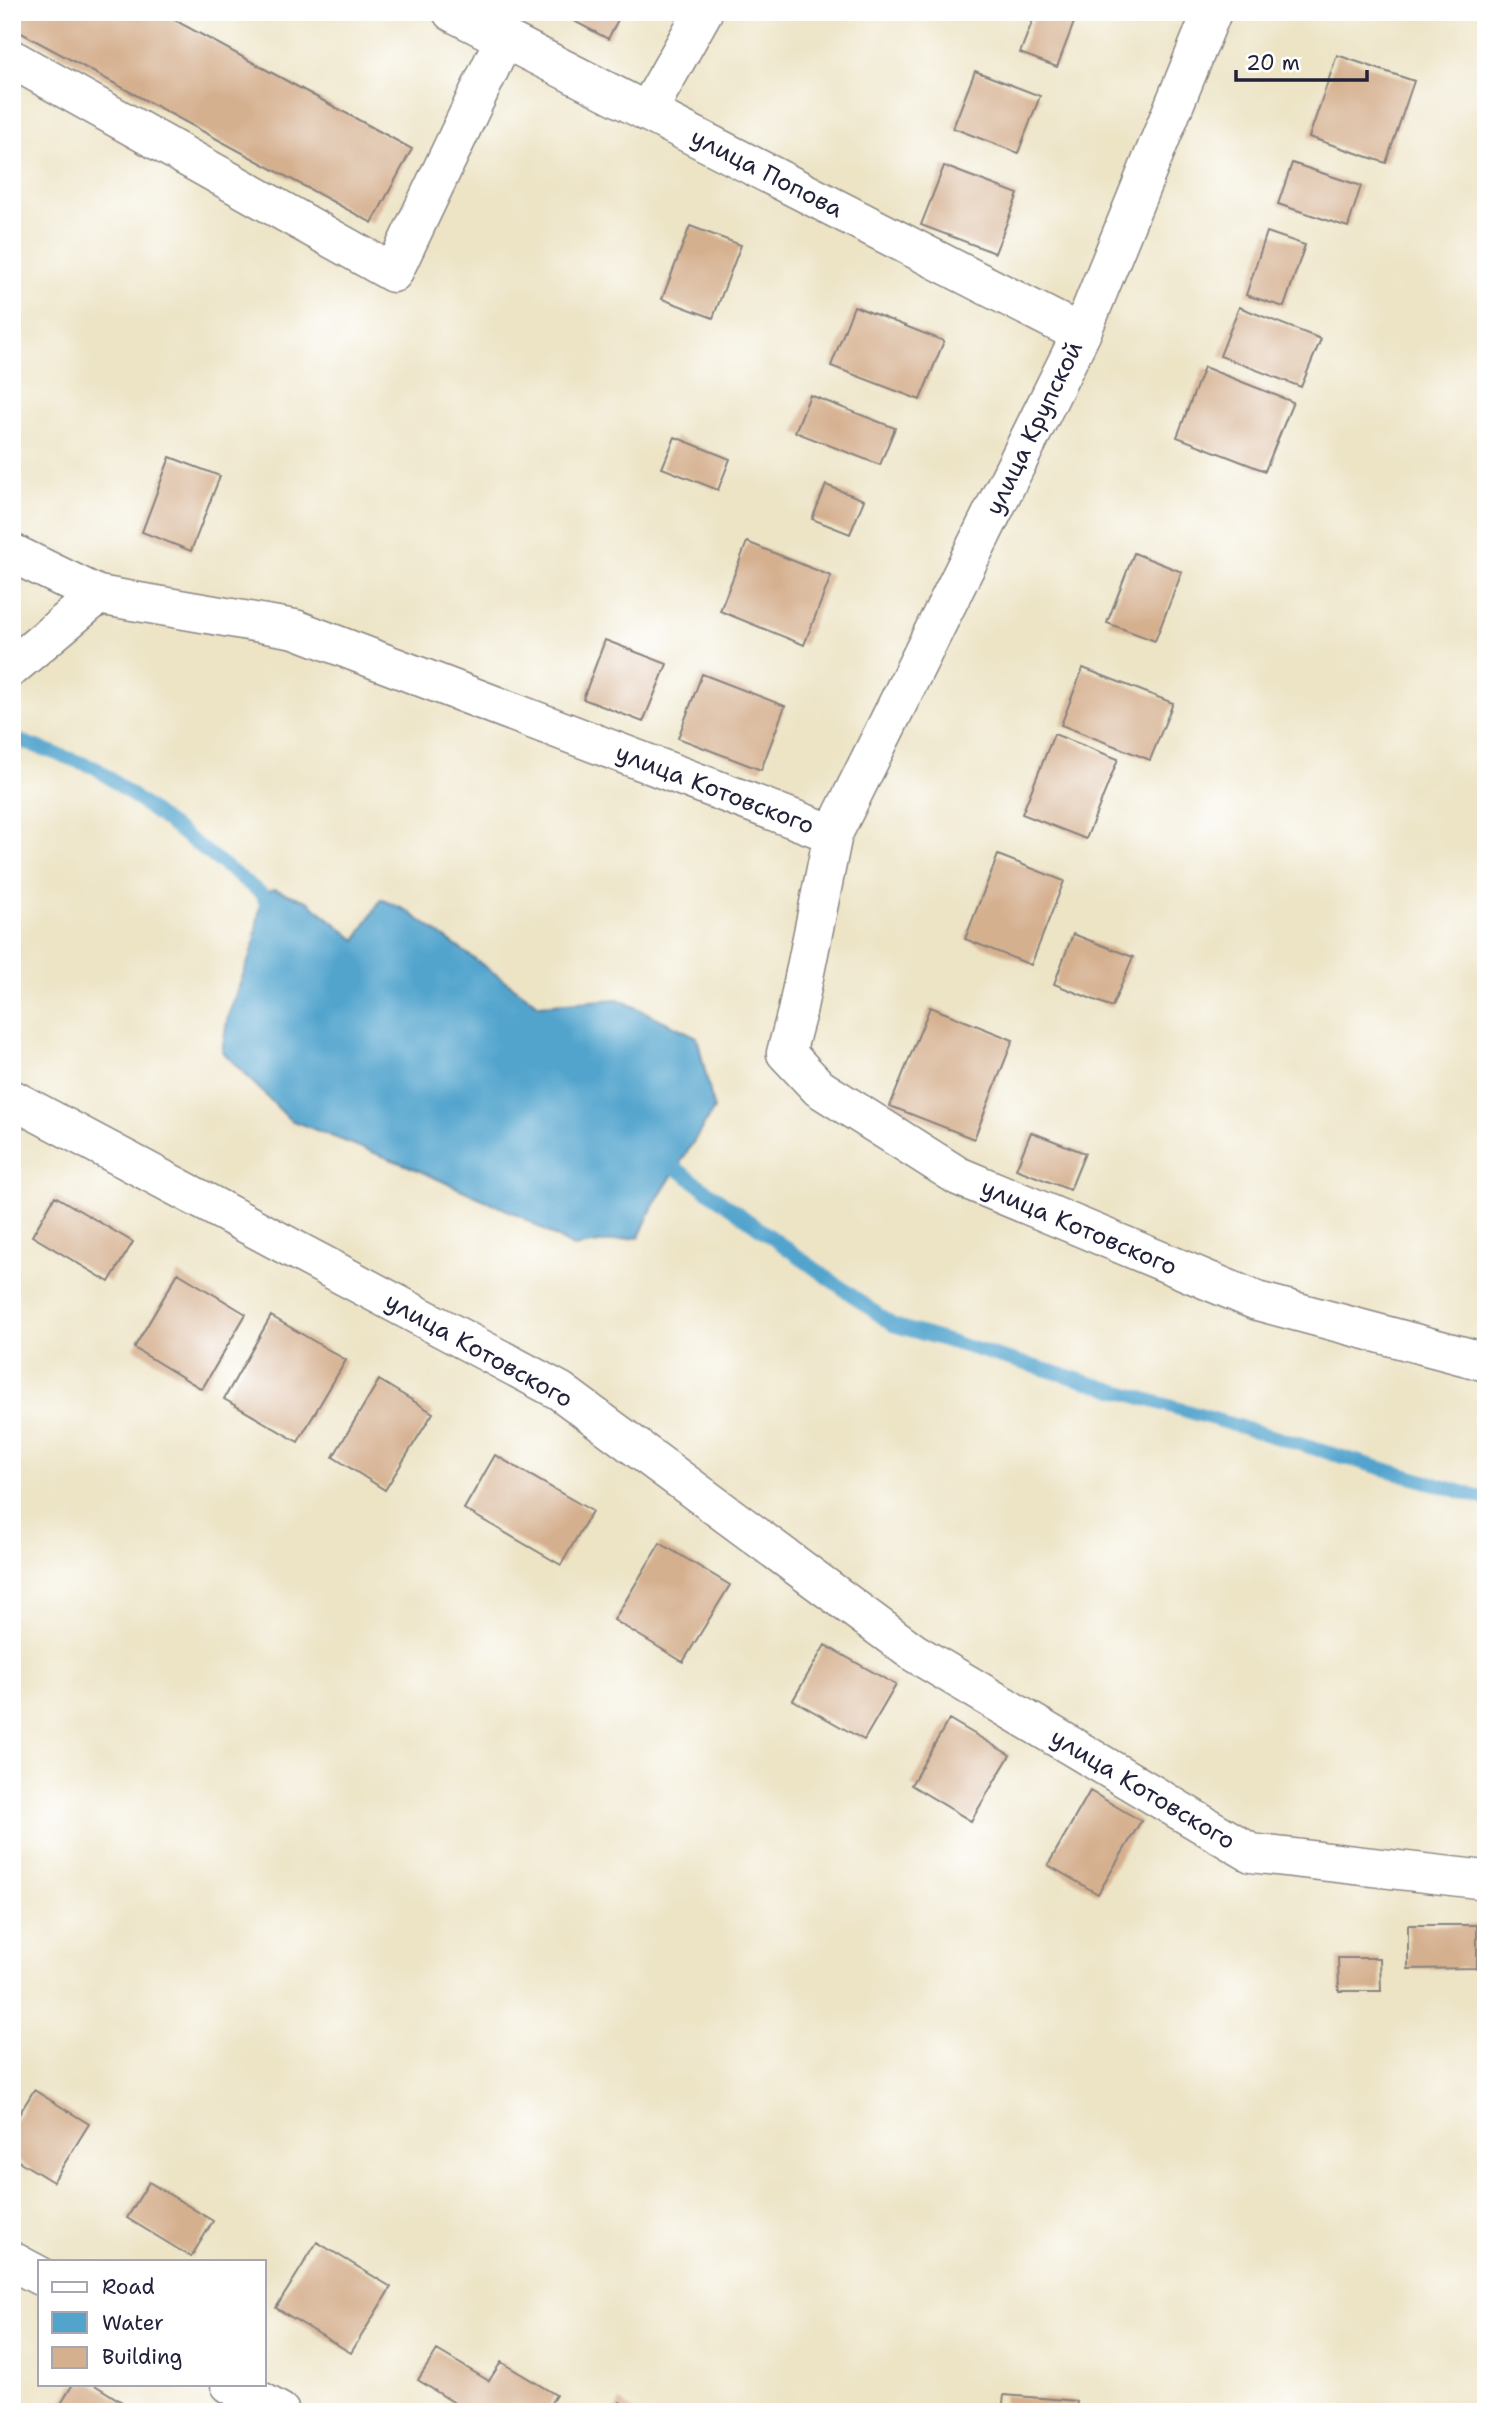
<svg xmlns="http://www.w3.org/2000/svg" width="1498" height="2424" font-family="'Shantell Sans',sans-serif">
<rect width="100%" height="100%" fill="#fff"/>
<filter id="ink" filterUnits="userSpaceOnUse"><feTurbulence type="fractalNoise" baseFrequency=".0143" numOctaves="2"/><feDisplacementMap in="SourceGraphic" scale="14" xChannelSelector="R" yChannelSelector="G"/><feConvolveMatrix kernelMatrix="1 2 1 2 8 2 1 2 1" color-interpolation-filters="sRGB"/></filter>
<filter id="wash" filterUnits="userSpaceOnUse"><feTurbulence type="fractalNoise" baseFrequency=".00686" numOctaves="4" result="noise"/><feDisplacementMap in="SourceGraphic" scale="28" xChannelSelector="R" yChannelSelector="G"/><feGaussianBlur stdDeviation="1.57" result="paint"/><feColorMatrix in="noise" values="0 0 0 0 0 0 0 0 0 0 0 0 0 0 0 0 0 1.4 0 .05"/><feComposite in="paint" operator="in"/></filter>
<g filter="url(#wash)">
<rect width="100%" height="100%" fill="#ede4c6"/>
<!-- water -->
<path fill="#53a4cd" stroke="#3a6384" stroke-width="2" d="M 274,889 L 307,901 L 356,940 L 381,899 L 406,910 L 539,1005 L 618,999 L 697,1037 L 714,1109 L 653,1206 L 639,1237 L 573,1247 L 516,1214 L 413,1168 L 290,1120 L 222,1051 L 228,1016 L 253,948 L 262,894 Z"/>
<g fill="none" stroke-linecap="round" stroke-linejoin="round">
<!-- stream -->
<path stroke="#53a4cd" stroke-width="14" d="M 12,738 L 96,768 L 262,894 L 268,909
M 660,1161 L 677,1169 L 893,1325 L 1486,1499"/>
</g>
<g id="blocks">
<!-- building -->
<path fill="#d5b08f" d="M 12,12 L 160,12 L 412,149 L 372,223 L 12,28 Z
M 557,12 L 622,12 L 608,39 Z
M 1036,12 L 1078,12 L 1057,67 L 1020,53 Z
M 1337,55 L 1414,81 L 1386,163 L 1309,137 Z
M 975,71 L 1040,96 L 1018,153 L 953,128 Z
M 1292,163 L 1361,186 L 1348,227 L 1278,204 Z
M 944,166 L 1018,194 L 995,253 L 921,225 Z
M 690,226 L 741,245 L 713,318 L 662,299 Z
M 1267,232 L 1305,245 L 1284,307 L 1246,295 Z
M 854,306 L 944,341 L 920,400 L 831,366 Z
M 1239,307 L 1321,339 L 1301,387 L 1220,356 Z
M 1204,367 L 1293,402 L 1265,471 L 1177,437 Z
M 810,395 L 895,428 L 880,465 L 795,432 Z
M 675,437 L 730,459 L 718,490 L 662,468 Z
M 170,457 L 220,476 L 191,551 L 142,532 Z
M 826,485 L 864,500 L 850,534 L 812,519 Z
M 747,542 L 831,576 L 804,645 L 720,611 Z
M 1134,553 L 1182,572 L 1155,641 L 1107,623 Z
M 605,640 L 667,664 L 643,722 L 583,699 Z
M 1083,668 L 1173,703 L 1150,760 L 1061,725 Z
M 702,674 L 785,706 L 761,770 L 678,738 Z
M 1054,734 L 1118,759 L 1086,839 L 1022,814 Z
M 998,855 L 1064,881 L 1031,965 L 965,939 Z
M 1073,934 L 1133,957 L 1112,1007 L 1054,984 Z
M 930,1007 L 1013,1040 L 974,1139 L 890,1106 Z
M 1031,1132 L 1085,1153 L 1070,1190 L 1016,1169 Z
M 55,1196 L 133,1242 L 109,1282 L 32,1236 Z
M 178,1273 L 246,1314 L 202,1389 L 134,1348 Z
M 271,1316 L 346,1360 L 298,1442 L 224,1399 Z
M 379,1380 L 433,1413 L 385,1490 L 333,1457 Z
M 495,1455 L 592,1511 L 561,1565 L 464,1509 Z
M 660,1543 L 730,1585 L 683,1662 L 614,1620 Z
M 825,1645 L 896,1685 L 864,1740 L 793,1700 Z
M 949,1719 L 1010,1755 L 971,1821 L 911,1785 Z
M 1090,1791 L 1141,1821 L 1098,1894 L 1048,1865 Z
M 1408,1925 L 1477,1925 L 1477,1968 L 1408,1969 Z
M 1338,1958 L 1380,1958 L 1381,1991 L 1339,1991 Z
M 34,2090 L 89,2124 L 53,2182 L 12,2157 L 12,2126 Z
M 149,2182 L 213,2221 L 191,2257 L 127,2218 Z
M 317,2242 L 391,2287 L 351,2353 L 276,2308 Z
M 437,2350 L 489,2381 L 501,2362 L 556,2395 L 545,2412 L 469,2412 L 418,2380 Z
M 73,2384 L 93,2384 L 138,2412 L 56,2412 Z
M 1004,2395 L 1077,2401 L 1076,2412 L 1002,2412 Z
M 620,2402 L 636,2412 L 614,2412 Z"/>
</g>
</g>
<g filter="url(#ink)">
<use href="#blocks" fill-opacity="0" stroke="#888380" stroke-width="2"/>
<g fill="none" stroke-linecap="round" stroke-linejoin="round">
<defs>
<path id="minor" d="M 452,12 L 1081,334
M 12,59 L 393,273 L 504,39
M 647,112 L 703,12
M 12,553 L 98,595 L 295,629 L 833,834 L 797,1012 L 786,1053 L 819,1088 L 958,1176 L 1257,1301 L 1486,1362
M 12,667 L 98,595
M 833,834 L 1081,334 L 1212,12
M 12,1099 L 560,1391 L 913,1652 L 1251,1853 L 1486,1880
M 12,2261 L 40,2276
M 230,2384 L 280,2412"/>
</defs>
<!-- minor casing -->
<use href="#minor" stroke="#888380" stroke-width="41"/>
<!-- minor -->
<use href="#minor" stroke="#fff" stroke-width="38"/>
</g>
</g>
<g text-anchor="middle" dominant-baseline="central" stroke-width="5" stroke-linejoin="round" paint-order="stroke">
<!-- street labels -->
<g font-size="24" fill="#22223b" stroke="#fff">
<text transform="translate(767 173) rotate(27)">улица Попова</text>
<text transform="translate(1034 428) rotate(-64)">улица Крупской</text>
<text transform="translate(715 789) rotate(21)">улица Котовского</text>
<text transform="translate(1079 1227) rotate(23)">улица Котовского</text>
<text transform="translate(479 1350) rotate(29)">улица Котовского</text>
<text transform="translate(1143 1789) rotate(31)">улица Котовского</text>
</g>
</g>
<!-- margin -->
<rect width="1498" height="2424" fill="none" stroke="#fff" stroke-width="42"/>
<!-- legend -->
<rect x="38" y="2260" width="228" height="126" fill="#ffffff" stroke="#a7a7b1" stroke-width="2"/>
<rect x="52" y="2282" width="35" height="10" fill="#ffffff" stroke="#a7a7b1" stroke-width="2"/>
<text x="102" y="2294" font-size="21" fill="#22223b">Road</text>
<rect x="52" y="2312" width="35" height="21" fill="#53a4cd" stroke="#a7a7b1" stroke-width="2"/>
<text x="102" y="2330" font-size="21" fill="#22223b">Water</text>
<rect x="52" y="2347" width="35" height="21" fill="#d5b08f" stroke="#a7a7b1" stroke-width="2"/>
<text x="102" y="2364" font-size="21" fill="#22223b">Building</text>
<!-- scale -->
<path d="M1236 70v10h131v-10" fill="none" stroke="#22223b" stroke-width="3.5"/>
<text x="1246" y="70" font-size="21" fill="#22223b" stroke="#ffffff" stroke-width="5" paint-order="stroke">20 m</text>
</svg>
